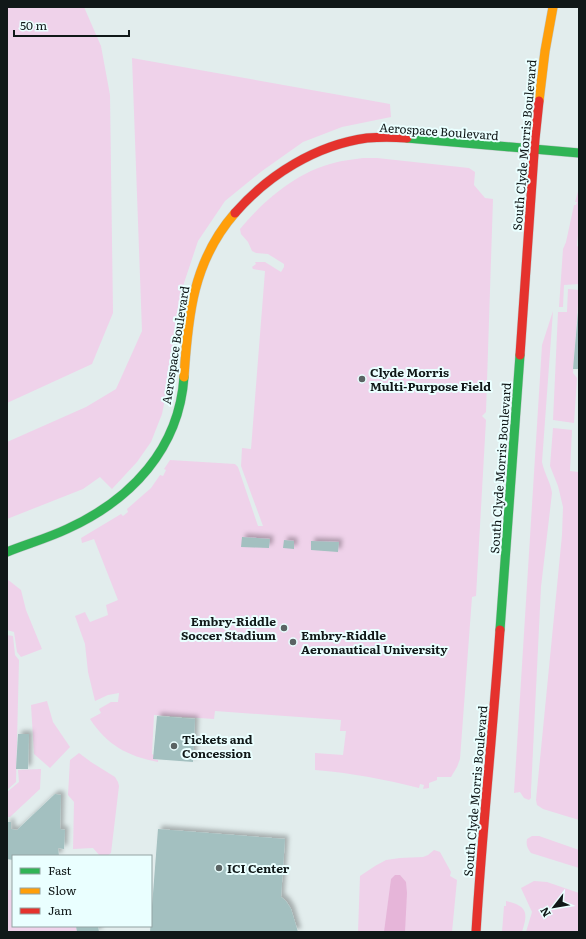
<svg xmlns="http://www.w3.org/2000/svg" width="586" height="939" font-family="Literata,serif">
<defs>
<filter id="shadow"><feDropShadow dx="3.5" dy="-3.5" stdDeviation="2" flood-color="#0004"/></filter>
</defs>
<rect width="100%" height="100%" fill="#e2eded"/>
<!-- green -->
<path fill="#efd2ea" d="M 7,7 L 84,7 L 101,46 L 110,95 L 113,313 L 92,364 L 7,403 Z
M 132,58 L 390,104 L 391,117 L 342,127 L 303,142 L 262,171 L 225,201 L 198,241 L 182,289 L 175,325 L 170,374 L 162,414 L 151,442 L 137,462 L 112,489 L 100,477 L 83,489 L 7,519 L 7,442 L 86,407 L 116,389 L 142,331 Z
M 363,158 L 377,158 L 469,168 L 475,172 L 474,185 L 485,198 L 493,199 L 486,412 L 482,416 L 486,420 L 476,596 L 472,597 L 460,759 L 457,767 L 451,777 L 437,777 L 437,780 L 429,783 L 429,788 L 423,789 L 424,785 L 420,784 L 419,788 C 383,779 352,773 315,770 L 315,753 L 343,755 L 346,731 L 340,731 L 341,720 L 215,711 L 214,719 L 154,715 L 152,754 L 154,755 L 154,759 L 158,760 L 158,762 C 127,756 107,745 90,719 L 101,713 L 99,709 L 111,702 L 118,702 L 119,693 L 108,695 L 95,701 L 88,672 L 85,644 L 75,616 L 85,612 L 90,622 L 108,615 L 106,605 L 118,600 L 94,539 L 82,543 L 81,538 L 121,514 L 123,516 L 128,512 L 127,509 L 151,488 L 160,475 L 163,476 L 166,470 L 164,469 L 170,460 L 235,464 L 238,467 L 258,526 L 263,526 L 241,466 L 242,448 L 251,449 L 265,271 L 253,269 L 252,267 L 256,264 L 255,262 L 265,262 L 281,272 L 284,267 L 284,264 L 268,254 L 256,253 L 252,251 L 248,242 L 241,234 L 240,229 C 266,198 300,169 342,161 C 349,160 356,159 363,158 Z
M 579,188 L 579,222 L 577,246 L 579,247 L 579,284 L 564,285 L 563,307 L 559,307 L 563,249 L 566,242 L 574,205 L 576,205 L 577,202 L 575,202 Z
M 568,289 L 579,290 L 573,373 L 577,378 L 574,423 L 553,420 L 558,312 L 567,312 Z
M 553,311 L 542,462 C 544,473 551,483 552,493 L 541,587 L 531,791 L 531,798 L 529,800 L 524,798 L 520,792 L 514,793 L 542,345 Z
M 553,428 L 572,430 L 570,471 L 579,472 L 579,820 L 543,809 L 537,805 L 536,800 L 562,535 L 563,507 L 558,486 L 550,466 Z
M 7,579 L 21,590 L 26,610 L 42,649 L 21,657 L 17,652 L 14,632 L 7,630 Z
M 7,635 L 13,636 L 15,655 L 19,660 L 16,782 L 7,790 Z
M 47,701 L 53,722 L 70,747 L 50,768 L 34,754 L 31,705 Z
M 79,753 L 91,762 L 115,777 L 118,782 L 119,786 L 111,853 L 107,856 L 100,856 L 93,848 L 73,849 L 74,802 L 68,795 L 70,760 Z
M 41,769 L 40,789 L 10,817 L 7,817 L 7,792 L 19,782 L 18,770 Z
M 532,836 L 539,836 L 579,850 L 579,868 L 531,853 C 527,848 526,845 527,839 Z
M 434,850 L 440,852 L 451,872 L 450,876 L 457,880 L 452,932 L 358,932 L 360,876 L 375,866 L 386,860 L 400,858 L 423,857 L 428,855 Z
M 534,881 L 547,882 L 579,893 L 579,932 L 526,932 L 532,912 L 521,888 Z
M 7,890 L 13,890 L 13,926 L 76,926 L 77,932 L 7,932 Z
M 506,901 C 528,906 528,913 522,932 L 502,932 L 504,906 L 506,906 Z"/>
<!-- water -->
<path fill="#e6b5d9" d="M 395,875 L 400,875 L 406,882 L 407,893 L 405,932 L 384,932 L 391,879 Z"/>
<!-- building -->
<path fill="#a3c0c0" filter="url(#shadow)" d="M 578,312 L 579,312 L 579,369 L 573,369 Z
M 242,537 L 270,539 L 269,548 L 241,547 Z
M 284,540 L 294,541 L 294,549 L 283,548 Z
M 311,541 L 339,542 L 338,552 L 311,550 Z
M 157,716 L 195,719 L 193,762 L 153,759 Z
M 18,734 L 29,734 L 28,769 L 16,769 Z
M 55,794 L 61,795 L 60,829 L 65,830 L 64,849 L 58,848 L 59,856 L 13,856 L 13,860 L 7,859 L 7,822 L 11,822 L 11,829 L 17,830 Z
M 158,829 L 285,839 L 281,897 L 286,901 L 291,909 L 298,932 L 150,932 Z
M 76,926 L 98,926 L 99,932 L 77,932 Z"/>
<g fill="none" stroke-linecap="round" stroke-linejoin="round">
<defs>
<path id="fast" d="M 407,138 L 579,153
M 7,552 C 27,544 48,538 67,529 C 131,500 179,449 184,377
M 500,630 L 520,355"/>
<path id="slow" d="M 539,101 L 545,51 L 553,7
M 184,377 C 188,315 193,261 235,213"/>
<path id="jam" d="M 235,213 C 268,175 316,145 367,138 C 380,137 393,137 407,138
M 520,355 L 535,139 L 539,101
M 476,932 C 482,831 493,731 500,630"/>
</defs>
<!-- fast casing -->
<use href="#fast" stroke="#bfc8c8" stroke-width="10"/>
<!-- slow casing -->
<use href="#slow" stroke="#bfc8c8" stroke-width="10"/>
<!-- jam casing -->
<use href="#jam" stroke="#bfc8c8" stroke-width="10"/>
<!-- fast -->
<use href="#fast" stroke="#30b455" stroke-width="9"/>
<!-- slow -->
<use href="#slow" stroke="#ff9f0a" stroke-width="9"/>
<!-- jam -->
<use href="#jam" stroke="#e5322d" stroke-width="9"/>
</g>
<!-- markers -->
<g fill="#5a6363" stroke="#eaffff" stroke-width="1.5">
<circle cx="362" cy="379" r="4"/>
<circle cx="284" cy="628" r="4"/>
<circle cx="293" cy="642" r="4"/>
<circle cx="174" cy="746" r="4"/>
<circle cx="219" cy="868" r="4"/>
</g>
<g text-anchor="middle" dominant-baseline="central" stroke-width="4" stroke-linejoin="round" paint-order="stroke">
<!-- street labels -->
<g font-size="12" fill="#101818" stroke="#eaffff">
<text transform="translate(439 131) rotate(4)">Aerospace Boulevard</text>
<text transform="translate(524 145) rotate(-85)">South Clyde Morris Boulevard</text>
<text transform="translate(175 345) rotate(-81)">Aerospace Boulevard</text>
<text transform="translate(500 468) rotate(-86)">South Clyde Morris Boulevard</text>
<text transform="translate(475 791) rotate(-85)">South Clyde Morris Boulevard</text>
</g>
<!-- poi labels -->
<g font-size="12" font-weight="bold" fill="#101818" stroke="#eaffff" text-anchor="start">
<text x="370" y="372">Clyde Morris<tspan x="370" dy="14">Multi-Purpose Field</tspan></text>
<text x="276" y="621" text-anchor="end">Embry-Riddle<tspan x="276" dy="14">Soccer Stadium</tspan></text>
<text x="301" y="635">Embry-Riddle<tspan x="301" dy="14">Aeronautical University</tspan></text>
<text x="182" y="739">Tickets and<tspan x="182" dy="14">Concession</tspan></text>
<text x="227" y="868">ICI Center</text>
</g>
</g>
<!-- border -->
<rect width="586" height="939" fill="none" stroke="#101818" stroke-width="16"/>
<!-- legend -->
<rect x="12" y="855" width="140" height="72" fill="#eaffff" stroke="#93a3a3"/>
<rect x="20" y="868" width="20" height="6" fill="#30b455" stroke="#93a3a3"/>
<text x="48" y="875" font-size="12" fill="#101818">Fast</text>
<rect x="20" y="888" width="20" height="6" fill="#ff9f0a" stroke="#93a3a3"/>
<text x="48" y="895" font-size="12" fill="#101818">Slow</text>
<rect x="20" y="908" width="20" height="6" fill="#e5322d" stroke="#93a3a3"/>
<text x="48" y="915" font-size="12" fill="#101818">Jam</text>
<!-- north arrow -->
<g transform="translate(554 907) rotate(239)" stroke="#eaffff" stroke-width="3" paint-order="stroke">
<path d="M0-3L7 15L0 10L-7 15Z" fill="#101818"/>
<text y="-6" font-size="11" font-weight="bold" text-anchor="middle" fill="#101818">N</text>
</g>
<!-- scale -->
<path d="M14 30v6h115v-6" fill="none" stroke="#101818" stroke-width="2"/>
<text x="20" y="30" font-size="12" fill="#101818" stroke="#eaffff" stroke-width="3" paint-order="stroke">50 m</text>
</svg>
